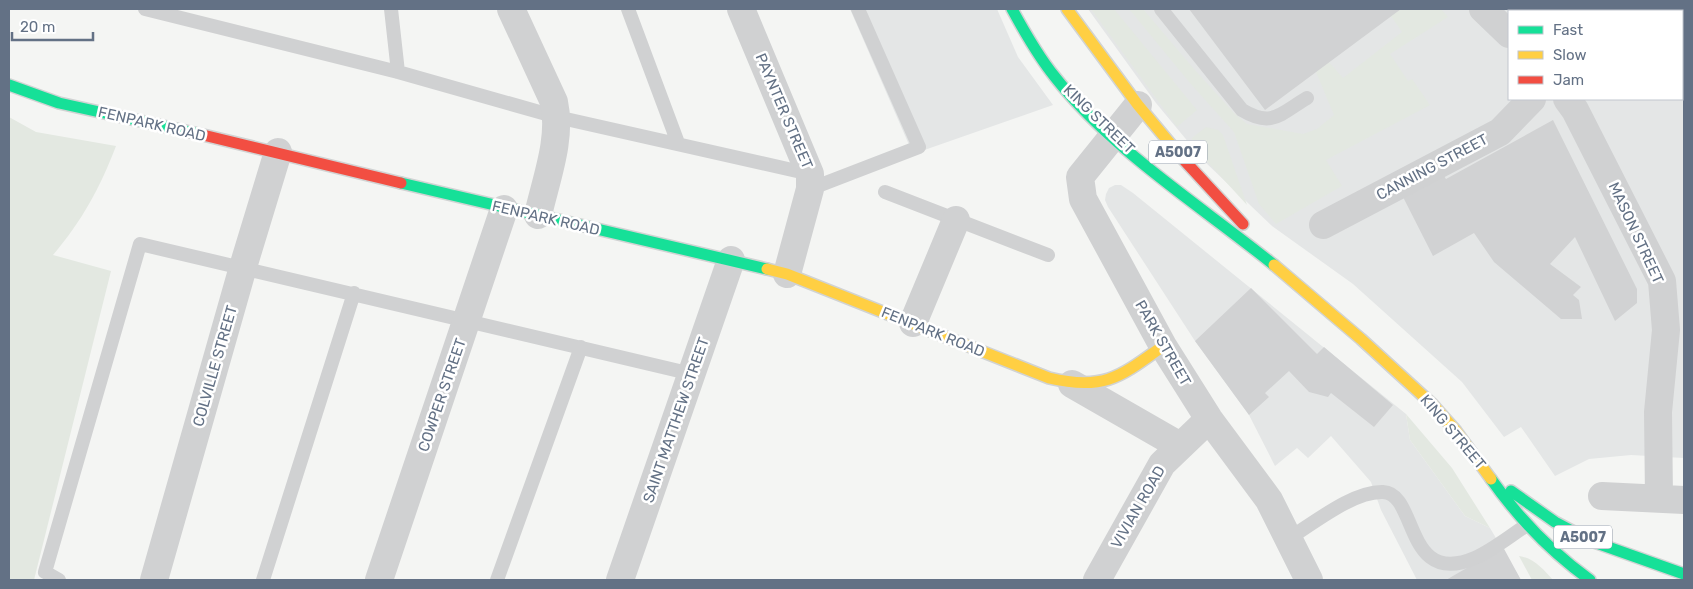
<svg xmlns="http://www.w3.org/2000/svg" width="1693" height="589" font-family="Rubik,sans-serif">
<rect width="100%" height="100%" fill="#f4f5f3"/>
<!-- built -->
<path fill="#e4e6e6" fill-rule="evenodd" d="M 850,9 L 997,9 L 1018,57 L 1053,105 L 913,154 Z
M 1088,9 L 1684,9 L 1684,458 L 1631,455 L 1589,459 L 1555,476 L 1521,427 L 1504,437 L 1462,382 L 1353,284 L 1272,226 L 1204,161 L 1156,103 ZM 1509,11 L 1682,11 L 1682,99 L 1509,99 Z
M 1115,185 L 1121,185 L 1133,193 L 1406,414 L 1410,440 L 1465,516 L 1490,528 L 1521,580 L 1417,580 L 1381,510 L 1371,482 L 1331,436 L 1308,458 L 1297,448 L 1275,466 L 1249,415 L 1195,341 L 1108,207 L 1105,200 L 1106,194 L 1109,188 Z"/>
<!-- green -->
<path fill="#e3e8e1" d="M 1091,9 L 1114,9 L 1197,110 L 1177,127 Z
M 1129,9 L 1143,9 L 1194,69 L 1234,113 L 1247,124 L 1303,134 L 1317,129 L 1334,115 L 1316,72 L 1329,62 L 1343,78 L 1402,32 L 1391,16 L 1401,9 L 1441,9 L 1448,17 L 1390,54 L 1408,81 L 1412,79 L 1430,105 L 1326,160 L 1342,186 L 1276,224 L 1259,204 L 1234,132 L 1190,83 Z
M 9,117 L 36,132 L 116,146 C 100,188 82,221 53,255 L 111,271 L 34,580 L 9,580 Z
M 1206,127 L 1218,130 L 1223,135 L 1247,205 L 1192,145 L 1192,138 Z
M 1406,414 L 1452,468 L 1490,528 L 1465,516 L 1410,440 Z
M 1519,556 C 1534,558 1543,569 1553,580 L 1532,580 Z"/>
<!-- building -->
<path fill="#d1d2d3" d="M 1189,9 L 1401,9 L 1265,110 Z
M 1553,120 L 1637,289 L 1637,303 L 1615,321 L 1575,237 L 1550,264 L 1581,287 L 1573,295 L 1579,300 L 1582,319 L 1561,319 L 1494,262 L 1474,233 L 1433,256 L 1403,197 L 1444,176 L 1446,179 Z
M 1251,288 L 1317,354 L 1324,347 L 1393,405 L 1374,427 L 1331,393 L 1328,397 L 1309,392 L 1289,371 L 1265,393 L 1269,397 L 1249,415 L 1195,341 Z
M 1503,547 L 1521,580 L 1446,580 Z"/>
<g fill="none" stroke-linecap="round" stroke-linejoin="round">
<defs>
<path id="fast" d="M 1012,9 C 1025,33 1038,56 1055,77 C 1114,152 1200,205 1274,265
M 9,85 L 59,103 L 199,134
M 401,183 L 767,269
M 1491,479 C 1519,519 1550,551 1590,580
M 1511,491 L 1555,522 L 1591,541 L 1684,574"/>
<path id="slow" d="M 1067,9 L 1138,105 L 1183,159
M 1274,265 L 1361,339 L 1432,404 L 1456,431 L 1491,479
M 767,269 L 787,274 L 1049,378 C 1104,391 1120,377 1163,346"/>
<path id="jam" d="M 199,134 L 401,183
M 1183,159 L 1243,224"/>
</defs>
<!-- fast casing -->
<use href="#fast" stroke="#d1d3d3" stroke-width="14"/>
<!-- slow casing -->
<use href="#slow" stroke="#d1d3d3" stroke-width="14"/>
<!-- jam casing -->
<use href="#jam" stroke="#d1d3d3" stroke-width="14"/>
<!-- lane -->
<path stroke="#d0d1d2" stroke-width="14" d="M 145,9 L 398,72 L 557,117 L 810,174
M 391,9 L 398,72
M 628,9 L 678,143
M 1161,9 L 1242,110 C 1272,128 1280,114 1307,98
M 810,189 L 919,147 L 858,9
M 885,192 L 1048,255
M 1288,539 C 1314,523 1353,491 1383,492 C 1418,493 1404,588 1475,558 C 1493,550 1510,536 1527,525
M 59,580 L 45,572 L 140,244 L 692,374
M 263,580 L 354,293
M 497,580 L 581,347"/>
<!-- street -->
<path stroke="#d0d1d2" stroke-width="28" d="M 511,9 L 554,102 C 562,139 546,179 538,215
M 741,9 L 810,174 L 810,189 L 787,274
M 1483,9 L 1509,34
M 1567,99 L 1575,110 L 1662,281 L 1666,330 L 1658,412 L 1659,498
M 1138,105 L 1080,177 L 1083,199 L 1163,346 L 1209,419 L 1269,500 L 1309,580
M 1323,225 L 1500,132 L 1532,99
M 913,323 L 956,220
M 1072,384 L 1180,446
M 1602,496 L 1684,500
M 154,580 L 243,267 L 278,152
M 379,580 L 504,209
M 620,580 L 731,260
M 1097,580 L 1162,464 L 1209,419"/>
<!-- fast -->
<use href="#fast" stroke="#16e098" stroke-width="11"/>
<!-- slow -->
<use href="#slow" stroke="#ffcf43" stroke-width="11"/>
<!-- jam -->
<use href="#jam" stroke="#f24e42" stroke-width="11"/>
</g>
<g text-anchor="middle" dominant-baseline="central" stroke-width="5" stroke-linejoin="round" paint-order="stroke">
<!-- shield labels -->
<g fill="#fff" stroke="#929caa" stroke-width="1">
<rect x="1149" y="140.5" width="58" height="23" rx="4"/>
<rect x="1554" y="525.5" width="58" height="23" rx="4"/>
</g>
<g font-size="14" font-weight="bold" fill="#637185">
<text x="1178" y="152">A5007</text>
<text x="1583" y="537">A5007</text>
</g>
<!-- street labels -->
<g font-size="15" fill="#637185" stroke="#fff">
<text transform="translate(784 111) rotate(67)">PAYNTER STREET</text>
<text transform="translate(1099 119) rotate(44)">KING STREET</text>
<text transform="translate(152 124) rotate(13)">FENPARK ROAD</text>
<text transform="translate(1432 167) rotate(-28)">CANNING STREET</text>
<text transform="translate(546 218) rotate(13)">FENPARK ROAD</text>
<text transform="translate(1636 233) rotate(65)">MASON STREET</text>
<text transform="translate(933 332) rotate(22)">FENPARK ROAD</text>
<text transform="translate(1163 343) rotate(60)">PARK STREET</text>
<text transform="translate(215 366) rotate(-74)">COLVILLE STREET</text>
<text transform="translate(442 395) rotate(-71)">COWPER STREET</text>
<text transform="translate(676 420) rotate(-71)">SAINT MATTHEW STREET</text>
<text transform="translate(1453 432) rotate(50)">KING STREET</text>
<text transform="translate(1138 507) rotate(-60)">VIVIAN ROAD</text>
</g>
</g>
<!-- border -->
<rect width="1693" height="589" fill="none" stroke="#637185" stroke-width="20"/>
<!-- legend -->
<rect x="1508" y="10" width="175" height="90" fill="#ffffff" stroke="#c1c6ce"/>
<rect x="1518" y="26" width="25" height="8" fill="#16e098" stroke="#c1c6ce"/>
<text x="1553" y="35" font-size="15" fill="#637185">Fast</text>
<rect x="1518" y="51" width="25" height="8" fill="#ffcf43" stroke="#c1c6ce"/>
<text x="1553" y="60" font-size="15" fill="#637185">Slow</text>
<rect x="1518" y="76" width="25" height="8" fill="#f24e42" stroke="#c1c6ce"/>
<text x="1553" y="85" font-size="15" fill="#637185">Jam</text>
<!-- scale -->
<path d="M12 32v8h81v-8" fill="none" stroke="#637185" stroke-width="2.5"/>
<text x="20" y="32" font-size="15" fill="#637185" stroke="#ffffff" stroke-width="4" paint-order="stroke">20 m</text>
</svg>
